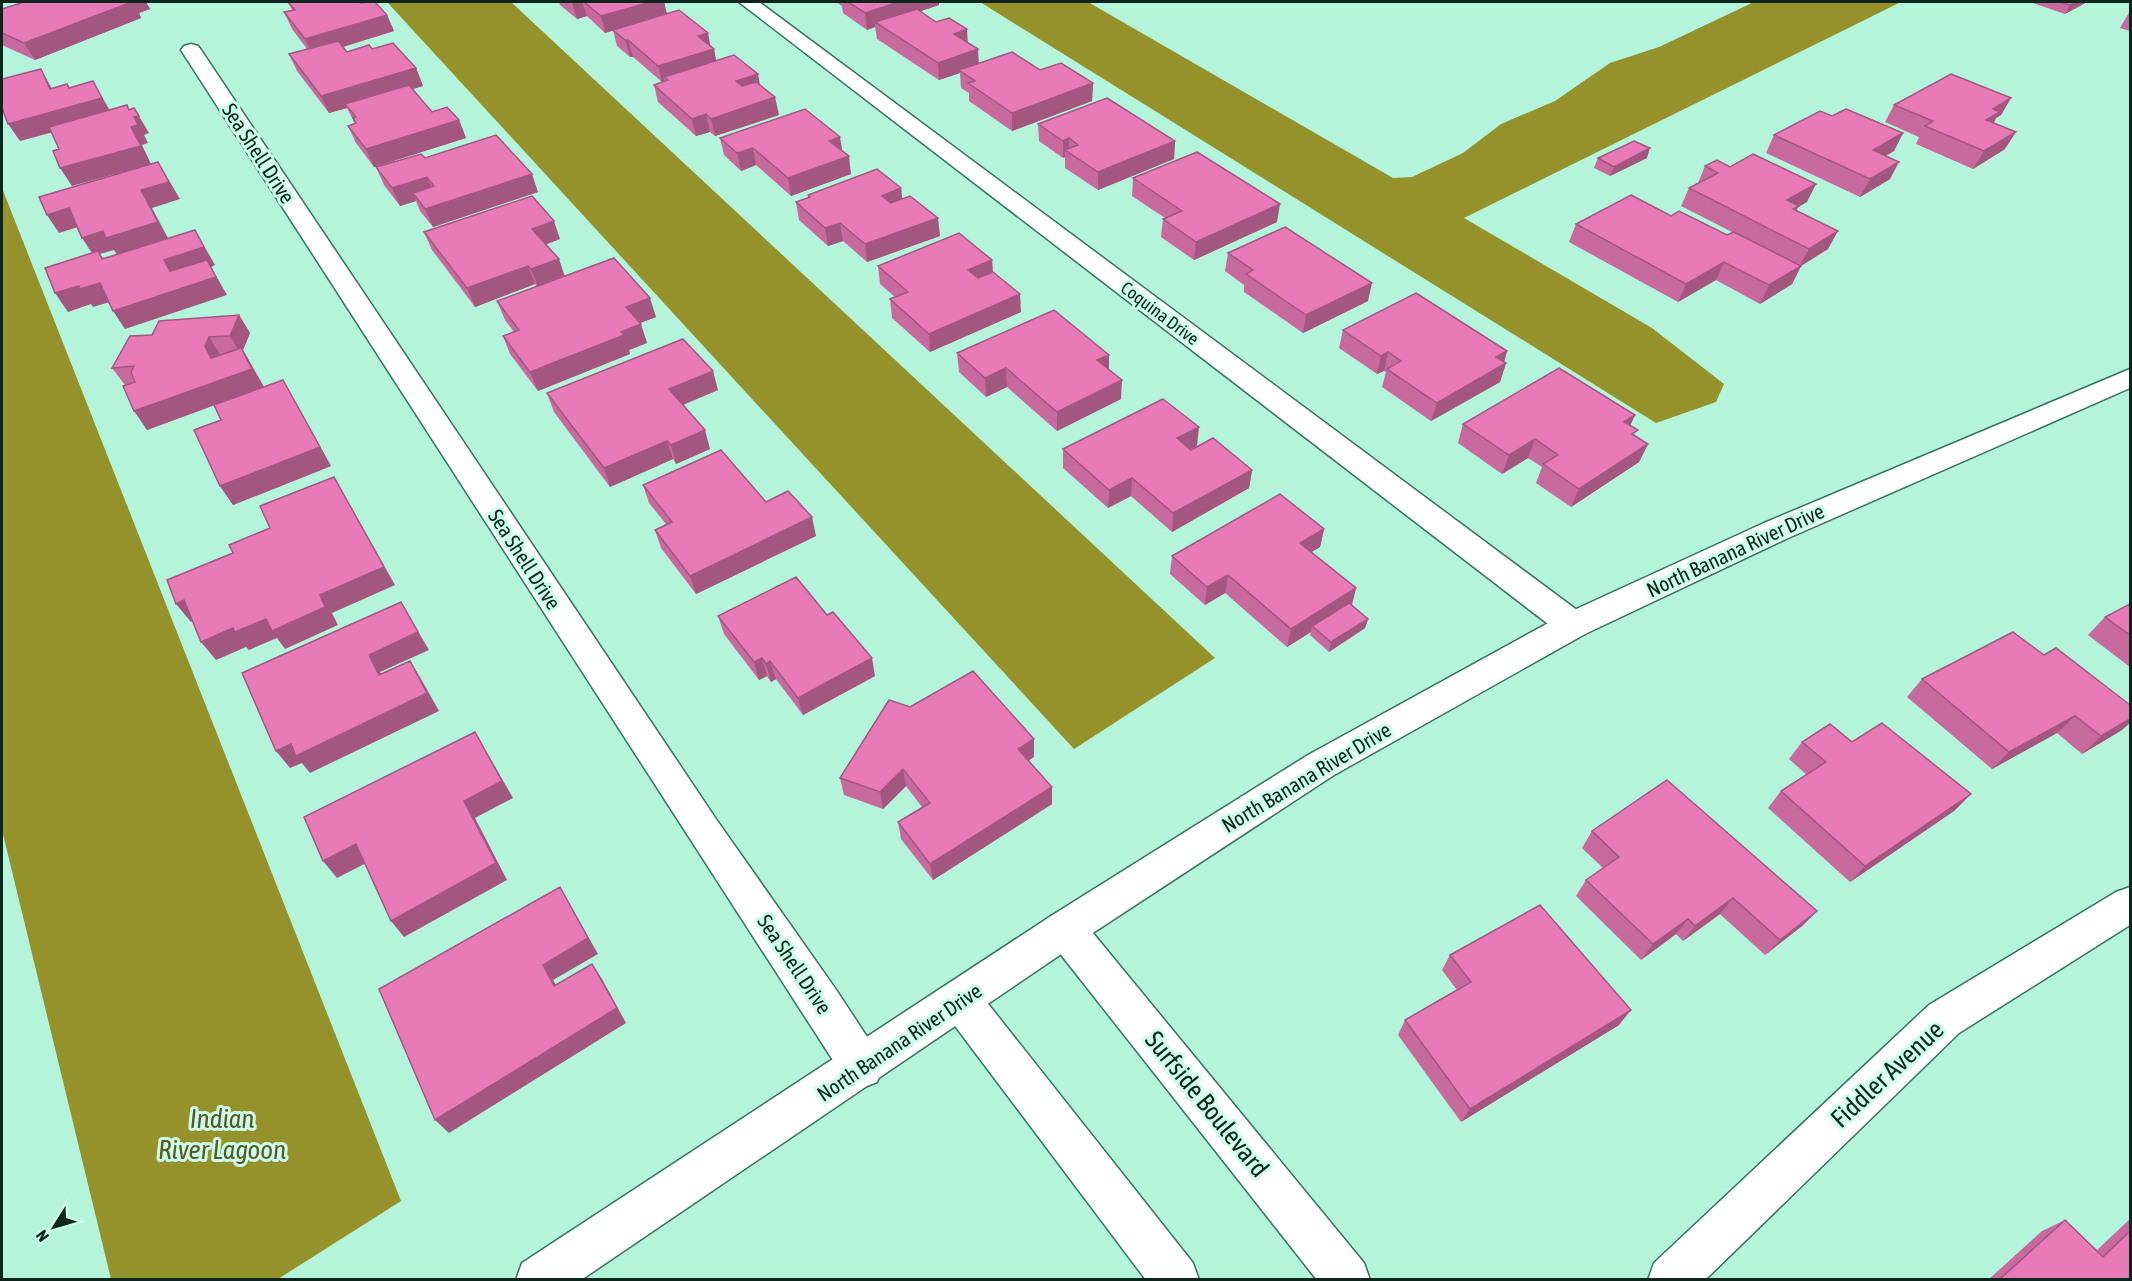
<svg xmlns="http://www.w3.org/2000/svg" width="2132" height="1281" font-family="'Asap Condensed',sans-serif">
<rect width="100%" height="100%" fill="#b3f4da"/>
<!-- water -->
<path fill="#95922b" d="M 387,2 L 511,2 L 1215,658 L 1074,749 Z
M 980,2 L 1088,2 L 1393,178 L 1412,177 L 1463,153 L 1501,124 L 1555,101 L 1610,63 L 1659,47 L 1754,2 L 1901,2 L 1464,218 L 1652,328 L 1724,384 L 1716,402 L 1656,423 Z
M 2,188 L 401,1201 L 278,1279 L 111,1279 L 2,830 Z"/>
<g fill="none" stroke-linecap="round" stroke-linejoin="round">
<defs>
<path id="street" d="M 739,2 L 759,2 L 1585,616 L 1589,625 L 1585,634 L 1573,637 L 1561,634 Z
M 191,44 L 198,46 L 201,50 L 716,819 L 837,991 L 877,1052 L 883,1067 L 877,1082 L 862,1088 L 847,1082 L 181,50 L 184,46 Z
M 2130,887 L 2130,925 L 1959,1033 L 1705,1280 L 1648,1280 L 1654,1263 L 1929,1005 L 2116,892 Z
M 1065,911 L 1079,916 L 1364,1263 L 1370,1280 L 1317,1280 L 1051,942 L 1045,929 L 1051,916 Z
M 960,981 L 974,986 L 1193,1263 L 1199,1280 L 1146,1280 L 946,1014 L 940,1000 L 946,986 Z"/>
<path id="secondary" d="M 2130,369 L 2130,388 L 1786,539 L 1585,634 L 1334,775 L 1079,942 L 581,1280 L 516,1280 L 522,1263 L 1051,916 L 1308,755 L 1561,616 L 1764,523 Z"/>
</defs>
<!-- street casing -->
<use href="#street" stroke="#34725c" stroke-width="3"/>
<!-- secondary casing -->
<use href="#secondary" stroke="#34725c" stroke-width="3"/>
<!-- street -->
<use href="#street" fill="#fff" fill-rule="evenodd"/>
<!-- secondary -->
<use href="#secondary" fill="#fff" fill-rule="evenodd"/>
</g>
<!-- wall -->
<path fill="#c86a9d" d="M 24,2 L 146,2 L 150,9 L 139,13 L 141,18 L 35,60 L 2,45 L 2,9 Z
M 288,2 L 361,3 L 387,15 L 394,31 L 343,47 L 347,52 L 372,49 L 416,68 L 423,86 L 412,89 L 432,112 L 459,120 L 466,138 L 374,167 L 356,143 L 348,126 L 355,124 L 347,108 L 329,113 L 297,71 L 289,54 L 307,49 L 292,29 L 284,12 L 292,10 Z
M 559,2 L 664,2 L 667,14 L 714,49 L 716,61 L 760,84 L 779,115 L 715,136 L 710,132 L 696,136 L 658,102 L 654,85 L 662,82 L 633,57 L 630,57 L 617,46 L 613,30 L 605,33 L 587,16 L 577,19 L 560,5 Z
M 836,2 L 939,2 L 939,5 L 920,11 L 968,43 L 979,64 L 1040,70 L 1093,83 L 1092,101 L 1012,131 L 969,101 L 969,93 L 961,88 L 960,73 L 939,80 L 877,39 L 875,27 L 867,30 L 843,13 L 842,6 Z
M 2030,2 L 2087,2 L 2065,14 Z
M 2130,11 L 2130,31 L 2120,28 Z
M 2011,98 L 2001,115 L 1996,118 L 1994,123 L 2005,149 L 1973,169 L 1916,144 L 1919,137 L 1885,122 L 1894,105 Z
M 1832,116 L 1903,133 L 1894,151 L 1886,156 L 1890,179 L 1860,197 L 1766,153 L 1774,135 Z
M 1038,124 L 1175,141 L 1174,159 L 1098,190 L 1065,168 L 1065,157 L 1063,158 L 1039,141 Z
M 720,138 L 842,151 L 851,174 L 791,196 L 756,165 L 741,171 L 724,155 Z
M 1598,158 L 1647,158 L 1610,176 L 1594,168 Z
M 1705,166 L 1730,167 L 1807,202 L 1798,207 L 1796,211 L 1828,249 L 1801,266 L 1792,284 L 1760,304 L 1716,280 L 1678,302 L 1569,242 L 1576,224 L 1671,216 L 1727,235 L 1732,232 L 1681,206 L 1689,188 L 1698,183 Z
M 376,167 L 538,192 L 433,227 L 420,211 L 416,201 L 400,206 L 384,185 Z
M 1133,178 L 1277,222 L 1194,260 L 1161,237 L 1163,219 L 1165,218 L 1132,196 Z
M 901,188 L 902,199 L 940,236 L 867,262 L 843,241 L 828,246 L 799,220 L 796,202 L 808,198 L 808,195 Z
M 424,232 L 560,239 L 546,244 L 565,276 L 656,317 L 640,323 L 647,343 L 629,350 L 630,354 L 538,391 L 510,354 L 503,336 L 514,332 L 505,320 L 497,301 L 537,287 L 535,284 L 475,307 L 432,250 Z
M 1228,253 L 1368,301 L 1303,333 L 1244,292 L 1244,285 L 1225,271 Z
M 992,260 L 993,272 L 1021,312 L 930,352 L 892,318 L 890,299 L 895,297 L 880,284 L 878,266 Z
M 239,315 L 250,333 L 243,350 L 264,387 L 283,380 L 331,466 L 233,505 L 220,486 L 221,420 L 214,405 L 147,430 L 125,385 L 112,368 L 152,335 Z
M 1343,330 L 1507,351 L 1504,362 L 1506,363 L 1500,382 L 1431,421 L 1382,387 L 1386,372 L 1384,371 L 1377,374 L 1339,348 Z
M 957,353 L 1109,370 L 1121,399 L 1057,431 L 1007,387 L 986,397 L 959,372 Z
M 718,390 L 683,405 L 710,449 L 676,464 L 673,459 L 610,487 L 554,412 L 547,393 Z
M 1635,415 L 1630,426 L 1635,436 L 1648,444 L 1639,462 L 1571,507 L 1536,483 L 1542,467 L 1528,458 L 1502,474 L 1458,443 L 1463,424 Z
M 1197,446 L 1190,449 L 1252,470 L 1249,488 L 1172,532 L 1131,496 L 1108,508 L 1063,468 L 1063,449 Z
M 643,485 L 766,502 L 816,536 L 696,594 L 661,548 L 655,530 L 666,524 L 649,503 Z
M 1324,529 L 1320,547 L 1311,552 L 1356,588 L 1352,605 L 1368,619 L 1365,628 L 1329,652 L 1310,635 L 1311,632 L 1287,647 L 1225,593 L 1205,605 L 1170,574 L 1172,556 Z
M 2130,604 L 2130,667 L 2088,635 L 2105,617 Z
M 718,616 L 875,676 L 803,715 L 776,679 L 771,682 L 767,676 L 759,680 L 724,634 Z
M 2013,632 L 2122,730 L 2082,754 L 2057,733 L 1992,769 L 1907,697 L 1922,679 Z
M 889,700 L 1034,757 L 1029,760 L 1052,804 L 933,880 L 901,839 L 898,822 L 922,807 L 906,786 L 883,809 L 844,795 L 840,778 Z
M 1802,742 L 1852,742 L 1971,794 L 1954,811 L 1850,882 L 1768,808 L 1781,791 L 1807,775 L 1789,759 Z
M 1592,831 L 1817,911 L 1802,926 L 1765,955 L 1720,914 L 1683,941 L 1676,934 L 1641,960 L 1576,896 L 1586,880 L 1603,868 L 1582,848 Z
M 1450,955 L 1619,1025 L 1461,1122 L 1398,1035 L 1405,1020 L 1457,990 L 1442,970 Z
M 2130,1219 L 2130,1280 L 1988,1280 L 2042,1231 L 2065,1220 L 2097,1250 Z"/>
<!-- shaded-wall -->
<path fill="#a25680" d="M 127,2 L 146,2 L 150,9 L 139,13 L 141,18 L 35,60 L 24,43 Z
M 575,2 L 582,2 L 587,16 L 577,19 L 572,3 Z
M 651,2 L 664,2 L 667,15 L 605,33 L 601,16 Z
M 899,2 L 939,2 L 939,5 L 880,25 L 875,22 L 875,27 L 867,30 L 865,13 Z
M 2077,2 L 2087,2 L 2065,14 L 2070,5 Z
M 387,15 L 394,31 L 313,56 L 305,39 Z
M 967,29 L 968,46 L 954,34 Z
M 708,33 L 711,49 L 714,49 L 717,66 L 664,77 L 665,82 L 662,83 L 658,66 L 698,36 Z
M 625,40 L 628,40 L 633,57 L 630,57 Z
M 978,49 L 979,66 L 959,70 L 960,73 L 939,80 L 938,63 Z
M 416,68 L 423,86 L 348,107 L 345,104 L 347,108 L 329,113 L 321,96 Z
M 41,69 L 51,87 L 61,106 L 50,89 Z
M 758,74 L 761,91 L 739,98 L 736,81 Z
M 93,81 L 113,116 L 20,141 L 8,124 L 79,104 Z
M 1093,83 L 1092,101 L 1012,131 L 1012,113 Z
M 775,97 L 779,115 L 715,136 L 711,119 Z
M 2011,98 L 2001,115 L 1996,118 L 1990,129 L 1976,137 L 1993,109 Z
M 134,108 L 149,133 L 144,135 L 148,143 L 142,145 L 151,164 L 72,186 L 60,168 L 131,127 L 134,117 Z
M 706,114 L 710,132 L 696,136 L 692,119 Z
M 459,120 L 466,138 L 374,167 L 366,149 Z
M 2016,132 L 2005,149 L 1973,169 L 1984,151 Z
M 1903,133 L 1894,151 L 1864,168 L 1873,150 Z
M 840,137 L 843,155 L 829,141 Z
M 1069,138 L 1069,152 L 1065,150 L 1065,157 L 1063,158 L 1063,141 Z
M 1175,141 L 1174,159 L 1098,190 L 1098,172 Z
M 753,148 L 756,165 L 741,171 L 737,153 Z
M 1650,148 L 1647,158 L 1610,176 L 1614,167 Z
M 849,156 L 851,174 L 791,196 L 788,178 Z
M 158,162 L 180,199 L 152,208 L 169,240 L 118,256 L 114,250 L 100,254 L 111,269 L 94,256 L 82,238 L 141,190 Z
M 1899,162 L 1890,179 L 1860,197 L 1870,179 Z
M 532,174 L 538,192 L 433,227 L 425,209 Z
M 427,177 L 434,195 L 413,193 L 416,201 L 400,206 L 392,188 Z
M 1816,184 L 1807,202 L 1798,207 L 1790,224 L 1787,200 Z
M 901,188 L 903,206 L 884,214 L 882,196 Z
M 1280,204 L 1277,222 L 1194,260 L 1196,242 Z
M 69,208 L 81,226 L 59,233 L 47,215 Z
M 938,218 L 940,236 L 867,262 L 865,244 Z
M 554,221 L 560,239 L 539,247 L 532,229 Z
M 840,223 L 843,241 L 828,246 L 825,228 Z
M 195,230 L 215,265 L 211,267 L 227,295 L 125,329 L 113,311 L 170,271 L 164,260 Z
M 1838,231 L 1828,249 L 1799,267 L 1809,249 Z
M 559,259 L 565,277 L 538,287 L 531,269 Z
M 992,260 L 993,278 L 969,288 L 968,270 Z
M 1724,262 L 1716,280 L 1678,302 L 1686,284 Z
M 528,266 L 535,284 L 475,307 L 467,288 Z
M 1801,266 L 1792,284 L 1760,304 L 1769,285 Z
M 100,283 L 113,301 L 93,307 L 91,304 L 68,312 L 55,293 L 79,286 Z
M 1372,283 L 1368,301 L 1303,333 L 1306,315 Z
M 1020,294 L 1021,312 L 930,352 L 929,334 Z
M 650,298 L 656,317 L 632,326 L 626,307 Z
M 239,315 L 250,333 L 243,350 L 264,387 L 147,430 L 134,411 L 241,354 L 230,336 Z
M 641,324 L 647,343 L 629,350 L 630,354 L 538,391 L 530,372 Z
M 209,337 L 221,356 L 211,358 L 205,346 Z
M 1507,351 L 1503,365 L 1506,363 L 1500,382 L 1431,421 L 1437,403 L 1496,357 Z
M 1388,352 L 1384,371 L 1377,374 L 1381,356 Z
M 1109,355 L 1109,373 L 1097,360 Z
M 1006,368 L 1007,387 L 986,397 L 985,378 Z
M 713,371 L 718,390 L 675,408 L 669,389 Z
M 283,380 L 331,466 L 233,505 L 220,486 Z
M 1122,380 L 1121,399 L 1057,431 L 1057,412 Z
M 1635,415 L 1626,434 L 1624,422 Z
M 1199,427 L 1197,446 L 1175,457 L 1177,438 Z
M 705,430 L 710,449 L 676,464 L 671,445 Z
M 1535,439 L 1528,458 L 1502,474 L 1509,455 Z
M 667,441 L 673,459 L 610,487 L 604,468 Z
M 1648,444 L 1639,462 L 1571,507 L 1579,489 Z
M 1252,470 L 1249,488 L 1172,532 L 1173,513 Z
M 334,477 L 395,585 L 332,613 L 338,625 L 285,649 L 277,638 L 249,650 L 246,647 L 216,660 L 201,642 L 233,628 L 266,619 L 320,595 Z
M 1132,478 L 1131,496 L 1108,508 L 1109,490 Z
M 812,517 L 816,536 L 696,594 L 690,576 Z
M 1324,529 L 1320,547 L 1296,561 L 1300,543 Z
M 1228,575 L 1225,593 L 1205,605 L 1207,587 Z
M 1356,588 L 1351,607 L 1312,626 L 1311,632 L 1287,647 L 1291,629 Z
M 184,600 L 198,618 L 191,622 L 176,604 Z
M 401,602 L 429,650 L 380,672 L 391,693 L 379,675 L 369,655 Z
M 1368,619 L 1365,628 L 1329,652 L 1331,642 Z
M 762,658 L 767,676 L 759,680 L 754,662 Z
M 872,658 L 875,676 L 803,715 L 798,698 Z
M 410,661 L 421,679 L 439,711 L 310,773 L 302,763 L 290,768 L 276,751 Z
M 770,661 L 776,679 L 771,682 L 766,664 Z
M 2075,716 L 2057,733 L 1992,769 L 2009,752 Z
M 2130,719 L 2130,723 L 2122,730 L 2082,754 L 2101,736 Z
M 475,732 L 513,798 L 475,818 L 507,880 L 404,937 L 391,921 Z
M 1034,739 L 1034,757 L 1019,766 L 1018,749 Z
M 903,769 L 906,786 L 883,809 L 880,792 Z
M 1052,787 L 1052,804 L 933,880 L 930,864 Z
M 1971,794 L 1954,811 L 1850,882 L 1865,866 Z
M 356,844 L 370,861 L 337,878 L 323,861 Z
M 560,887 L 598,954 L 553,980 L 565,1001 L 554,986 L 543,965 Z
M 1733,898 L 1720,914 L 1683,941 L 1695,926 Z
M 1817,911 L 1802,926 L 1765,955 L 1780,940 Z
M 1688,919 L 1676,934 L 1641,960 L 1653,944 Z
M 592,964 L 602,979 L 626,1023 L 449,1133 L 435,1120 Z
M 1631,1010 L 1619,1025 L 1461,1122 L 1470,1109 Z"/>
<!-- building -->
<path fill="#e87bb7" stroke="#a25680" stroke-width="1.5" d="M 24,2 L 132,2 L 24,43 L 2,33 L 2,9 Z
M 288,2 L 359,2 L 361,3 L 367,2 L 375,2 L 387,15 L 305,39 L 284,12 L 295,10 Z
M 584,2 L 651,2 L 601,16 Z
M 848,2 L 899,2 L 865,13 Z
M 2060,2 L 2077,2 L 2070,5 Z
M 917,9 L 936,22 L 949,18 L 967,29 L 954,34 L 978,49 L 938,63 L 875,22 Z
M 679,10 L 708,33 L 698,36 L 714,49 L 658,66 L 628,40 L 625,40 L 613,30 Z
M 338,41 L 347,52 L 369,45 L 372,49 L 393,43 L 416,68 L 321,96 L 289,54 Z
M 1012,52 L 1040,70 L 1061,63 L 1093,83 L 1012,113 L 968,83 L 975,81 L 959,70 Z
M 734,55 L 758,74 L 736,81 L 742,86 L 756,82 L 775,97 L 711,119 L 706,114 L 692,119 L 654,85 L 668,80 L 664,77 Z
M 41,69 L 50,89 L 67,84 L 69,88 L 93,81 L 102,98 L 8,124 L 2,108 L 2,79 Z
M 1951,74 L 2011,98 L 1993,109 L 2000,112 L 1986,120 L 2016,132 L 1984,151 L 1925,126 L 1933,121 L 1894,105 Z
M 409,85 L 432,112 L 447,107 L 459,120 L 366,149 L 348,126 L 356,123 L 353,118 L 356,117 L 345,104 Z
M 1107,98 L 1175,141 L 1098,172 L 1065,150 L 1078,145 L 1069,138 L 1063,141 L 1038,124 Z
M 127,105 L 129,110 L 134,108 L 139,116 L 134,117 L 138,125 L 131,127 L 141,146 L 60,168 L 53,151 L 59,149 L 49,127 Z
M 805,109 L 840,137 L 829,141 L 849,156 L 788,178 L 753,148 L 737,153 L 720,138 Z
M 1846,109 L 1903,133 L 1873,150 L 1899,162 L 1870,179 L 1774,135 L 1820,111 L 1832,116 Z
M 496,135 L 532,174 L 425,209 L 413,193 L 434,186 L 427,177 L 392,188 L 376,167 L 421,154 L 425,158 Z
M 1634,141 L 1650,148 L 1614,167 L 1598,158 Z
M 1197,152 L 1280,204 L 1196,242 L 1163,219 L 1182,211 L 1133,178 Z
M 1753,154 L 1816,184 L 1787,200 L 1799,206 L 1793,209 L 1838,231 L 1809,249 L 1689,188 L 1718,173 L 1705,166 L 1717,160 L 1730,167 Z
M 158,162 L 169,182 L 141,190 L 158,222 L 106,238 L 103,231 L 82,238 L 69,208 L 47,215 L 39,197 Z
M 877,169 L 901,188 L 882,196 L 891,203 L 910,196 L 938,218 L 865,244 L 840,223 L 825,228 L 796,202 L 810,197 L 808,195 Z
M 1631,195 L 1671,216 L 1679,211 L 1727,235 L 1734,232 L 1801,266 L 1769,285 L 1724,262 L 1686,284 L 1576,224 Z
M 532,196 L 554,221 L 532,229 L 559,259 L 531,269 L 528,266 L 467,288 L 424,232 Z
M 1285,227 L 1372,283 L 1306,315 L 1246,274 L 1253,270 L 1228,253 Z
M 195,230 L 204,247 L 164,260 L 170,271 L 207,260 L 216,277 L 113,311 L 100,283 L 80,289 L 79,286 L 55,293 L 45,268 L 98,251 L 102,259 Z
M 959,233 L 992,260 L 968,270 L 978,278 L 993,272 L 1020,294 L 929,334 L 890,299 L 908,292 L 878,266 Z
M 614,258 L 650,298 L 626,307 L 641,324 L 621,332 L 624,335 L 530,372 L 503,336 L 519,330 L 497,301 Z
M 1416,293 L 1507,351 L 1496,357 L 1506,363 L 1437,403 L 1387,369 L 1401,361 L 1388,352 L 1381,356 L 1343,330 Z
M 1054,310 L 1109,355 L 1097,360 L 1122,380 L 1057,412 L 1006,368 L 985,378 L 957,353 Z
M 239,315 L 230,336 L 209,337 L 205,346 L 211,358 L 241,348 L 252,369 L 134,411 L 123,386 L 135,382 L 131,372 L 134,366 L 112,368 L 130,336 L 152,335 L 159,321 Z
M 683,339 L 713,371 L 669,389 L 705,430 L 671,445 L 667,441 L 604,468 L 547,393 Z
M 1559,368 L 1635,415 L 1624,422 L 1638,430 L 1632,434 L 1648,444 L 1579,489 L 1543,464 L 1558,455 L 1535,439 L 1509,455 L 1463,424 Z
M 283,380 L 320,447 L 220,486 L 194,430 L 221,420 L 214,405 Z
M 1163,399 L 1199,427 L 1177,438 L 1191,450 L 1213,438 L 1252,470 L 1173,513 L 1132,478 L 1109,490 L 1063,449 Z
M 721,450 L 766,502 L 788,491 L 812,517 L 690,576 L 655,530 L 672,522 L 643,485 Z
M 334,477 L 384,567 L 320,595 L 325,607 L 272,631 L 266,619 L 235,632 L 233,628 L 201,642 L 184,600 L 176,604 L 167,580 L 233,553 L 229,545 L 270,528 L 260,506 Z
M 1280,494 L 1324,529 L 1300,543 L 1356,588 L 1291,629 L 1228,575 L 1207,587 L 1172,556 Z
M 796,577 L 827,615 L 833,612 L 872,658 L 798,698 L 770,661 L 766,664 L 762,658 L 754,662 L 718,616 Z
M 401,602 L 418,632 L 369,655 L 379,675 L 410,661 L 427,693 L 296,756 L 291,744 L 276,751 L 242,673 Z
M 1349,603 L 1368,619 L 1331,642 L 1312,626 Z
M 2130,604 L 2130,635 L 2105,617 Z
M 2013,632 L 2044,655 L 2056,648 L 2130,705 L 2130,719 L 2101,736 L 2075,716 L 2009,752 L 1922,679 Z
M 973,671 L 1034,739 L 1018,749 L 1052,787 L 930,864 L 898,822 L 930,803 L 903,769 L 880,792 L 840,778 L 889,700 L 910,707 Z
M 1882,723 L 1971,794 L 1865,866 L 1781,791 L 1826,762 L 1802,742 L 1830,724 L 1852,742 Z
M 475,732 L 502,781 L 464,801 L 496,863 L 391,921 L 356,844 L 323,861 L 304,817 Z
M 1667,780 L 1817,911 L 1780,940 L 1733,898 L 1695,926 L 1688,919 L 1653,944 L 1586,880 L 1619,857 L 1592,831 Z
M 560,887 L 588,938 L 543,965 L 554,986 L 592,964 L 617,1008 L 435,1120 L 379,989 Z
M 1540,905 L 1631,1010 L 1470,1109 L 1405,1020 L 1471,982 L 1450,955 Z
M 2065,1220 L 2103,1257 L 2130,1231 L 2130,1280 L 1999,1280 Z"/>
<g text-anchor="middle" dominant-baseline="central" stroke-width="6" stroke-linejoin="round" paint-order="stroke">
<!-- far-street labels -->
<g font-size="18" fill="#0c261d" stroke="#cbffe9">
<text transform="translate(1160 313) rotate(37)">Coquina Drive</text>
</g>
<!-- street labels -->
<g font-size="21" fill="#0c261d" stroke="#cbffe9">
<text transform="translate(259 153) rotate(57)">Sea Shell Drive</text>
<text transform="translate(1735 550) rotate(-25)">North Banana River Drive</text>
<text transform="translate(525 559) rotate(57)">Sea Shell Drive</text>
<text transform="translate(1306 777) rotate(-31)">North Banana River Drive</text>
<text transform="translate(795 964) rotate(56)">Sea Shell Drive</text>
<text transform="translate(899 1042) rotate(-34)">North Banana River Drive</text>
</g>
<!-- near-street labels -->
<g font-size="26" fill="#0c261d" stroke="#cbffe9">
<text transform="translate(1887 1074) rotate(-43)">Fiddler Avenue</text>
<text transform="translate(1207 1104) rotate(51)">Surfside Boulevard</text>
</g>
<!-- near-water labels -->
<g font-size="27" font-style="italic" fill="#595723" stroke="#cbffe9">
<text x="222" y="1118">Indian<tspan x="222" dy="31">River Lagoon</tspan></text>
</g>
</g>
<!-- border -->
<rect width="2132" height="1281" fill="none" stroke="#0c261d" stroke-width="6"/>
<!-- north arrow -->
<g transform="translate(54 1227) rotate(233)" stroke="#cbffe9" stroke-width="4.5" paint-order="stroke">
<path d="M0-4.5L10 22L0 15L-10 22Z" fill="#0c261d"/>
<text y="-9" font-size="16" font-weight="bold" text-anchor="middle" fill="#0c261d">N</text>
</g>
</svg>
